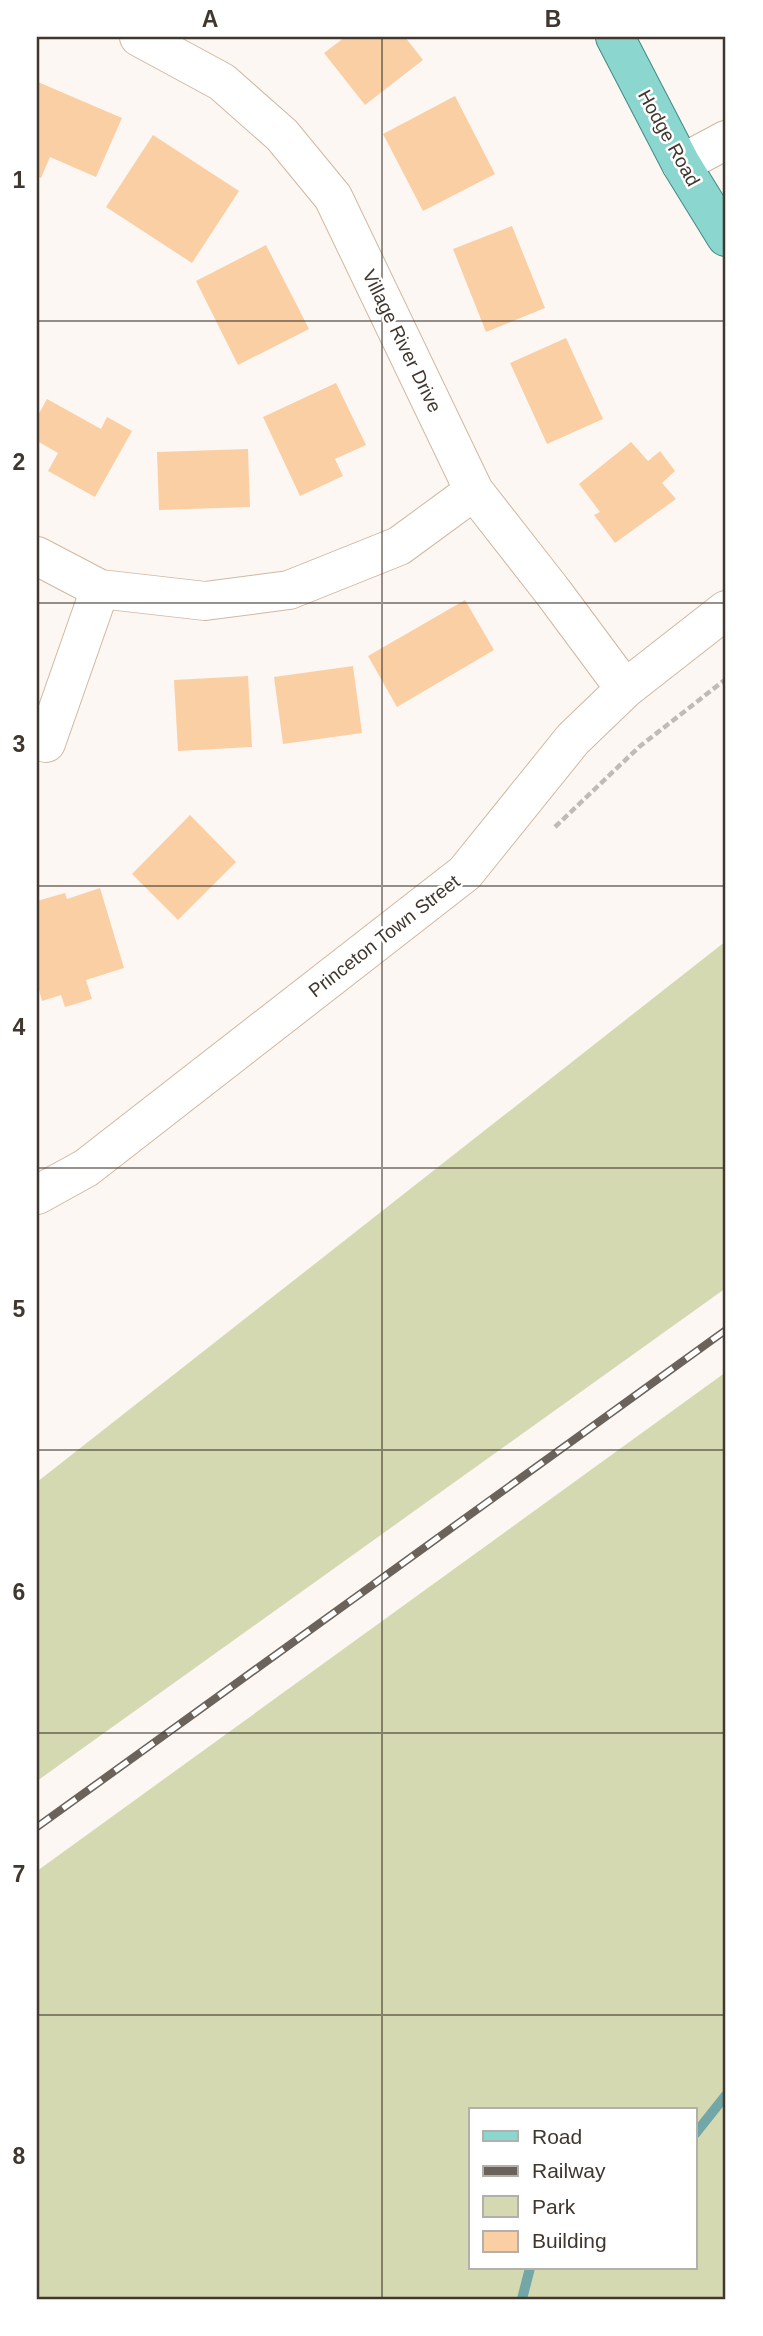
<svg xmlns="http://www.w3.org/2000/svg" width="763" height="2336" font-family="Arial,sans-serif">
<rect width="100%" height="100%" fill="#fcf7f3"/>
<!-- green -->
<path fill="#d5d9b2" fill-rule="evenodd" d="M 726,941 L 726,1288 L 37,1781 L 37,1482 Z
M 726,1372 L 726,2299 L 37,2299 L 37,1871 ZM 471,2110 L 695,2110 L 695,2268 L 471,2268 Z"/>
<g fill="none" stroke-linecap="round" stroke-linejoin="round">
<!-- stream -->
<path stroke="#73a6a6" stroke-width="10" d="M 695,2134 L 726,2095
M 522,2299 L 530,2268"/>
</g>
<!-- building -->
<path fill="#fbcfa4" d="M 345,37 L 405,37 L 423,60 L 365,105 L 324,53 Z
M 38,82 L 122,118 L 96,177 L 50,157 L 41,178 L 37,176 Z
M 455,96 L 495,174 L 423,211 L 383,134 Z
M 153,135 L 239,191 L 192,263 L 106,207 Z
M 512,226 L 545,308 L 486,332 L 453,249 Z
M 266,245 L 309,329 L 238,365 L 196,281 Z
M 566,338 L 603,419 L 547,444 L 510,363 Z
M 336,383 L 366,445 L 335,459 L 343,476 L 300,496 L 263,417 Z
M 47,399 L 101,429 L 107,417 L 132,431 L 95,497 L 48,471 L 58,453 L 37,441 L 37,417 Z
M 631,442 L 648,461 L 660,451 L 675,471 L 662,483 L 676,499 L 615,543 L 594,515 L 600,512 L 579,484 Z
M 248,449 L 250,507 L 159,510 L 157,452 Z
M 465,600 L 494,650 L 397,707 L 368,656 Z
M 353,666 L 362,733 L 283,744 L 274,677 Z
M 248,676 L 252,747 L 178,751 L 174,680 Z
M 190,815 L 236,862 L 178,920 L 132,874 Z
M 100,888 L 124,968 L 86,980 L 92,999 L 65,1007 L 61,995 L 42,1001 L 37,982 L 37,901 L 65,893 L 67,899 Z"/>
<g fill="none" stroke-linecap="round" stroke-linejoin="round">
<defs>
<path id="minor" d="M 139,37 L 222,82 L 282,135 L 333,197 L 474,491 L 553,592 L 625,689
M 681,164 L 726,140
M 37,556 L 100,589 L 205,601 L 289,590 L 399,546 L 474,491
M 46,743 L 100,589
M 37,1195 L 86,1168 L 465,873 L 573,739 L 625,689 L 726,610"/>
<path id="major" d="M 615,37 L 681,164 L 726,237"/>
</defs>
<!-- minor casing -->
<use href="#minor" stroke="#d0b8a2" stroke-width="40"/>
<!-- major casing -->
<use href="#major" stroke="#3f8c82" stroke-width="40"/>
<!-- path -->
<path stroke="#c1bbb5" stroke-width="4.5" stroke-dasharray="7 3.5" stroke-linecap="butt" d="M 555,827 L 639,747 L 726,679"/>
<!-- minor -->
<use href="#minor" stroke="#fff" stroke-width="38"/>
<!-- major -->
<use href="#major" stroke="#8bd6cf" stroke-width="38"/>
<defs>
<path id="rail" d="M 37,1827 L 726,1330"/>
</defs>
<!-- rail casing -->
<use href="#rail" stroke="#6b635b" stroke-width="8"/>
<!-- rail -->
<use href="#rail" stroke="#fff" stroke-width="5" stroke-dasharray="16" stroke-linecap="butt"/>
</g>
<!-- grid -->
<path fill="none" stroke="#40372e" stroke-width="2" stroke-opacity="0.55" d="M 382,37 L 382,2299M 37,321 L 726,321M 37,603 L 726,603M 37,886 L 726,886M 37,1168 L 726,1168M 37,1450 L 726,1450M 37,1733 L 726,1733M 37,2015 L 726,2015"/>
<g text-anchor="middle" dominant-baseline="central" stroke-width="5" stroke-linejoin="round" paint-order="stroke">
<!-- street labels -->
<g font-size="19" fill="#40372e" stroke="#fff">
<text transform="translate(669 138) rotate(61)">Hodge Road</text>
<text transform="translate(402 341) rotate(64)">Village River Drive</text>
<text transform="translate(384 936) rotate(-38)">Princeton Town Street</text>
</g>
</g>
<!-- border -->
<rect width="763" height="2336" fill="none" stroke="#ffffff" stroke-width="77"/>
<!-- legend -->
<rect x="469" y="2108" width="228" height="161" fill="#ffffff" stroke="#b3afab" stroke-width="2"/>
<rect x="483" y="2131" width="35" height="10" fill="#8bd6cf" stroke="#b3afab" stroke-width="2"/>
<text x="532" y="2144" font-size="21" fill="#40372e">Road</text>
<rect x="483" y="2166" width="35" height="10" fill="#6b635b" stroke="#b3afab" stroke-width="2"/>
<text x="532" y="2178" font-size="21" fill="#40372e">Railway</text>
<rect x="483" y="2196" width="35" height="21" fill="#d5d9b2" stroke="#b3afab" stroke-width="2"/>
<text x="532" y="2214" font-size="21" fill="#40372e">Park</text>
<rect x="483" y="2231" width="35" height="21" fill="#fbcfa4" stroke="#b3afab" stroke-width="2"/>
<text x="532" y="2248" font-size="21" fill="#40372e">Building</text>
<rect x="38" y="38" width="686" height="2260" fill="none" stroke="#40372e" stroke-width="2.5"/>
<g font-size="23" text-anchor="middle" font-weight="bold" fill="#40372e">
<text x="210" y="27">A</text>
<text x="553" y="27">B</text>
<text x="19" y="188">1</text>
<text x="19" y="470">2</text>
<text x="19" y="752">3</text>
<text x="19" y="1035">4</text>
<text x="19" y="1317">5</text>
<text x="19" y="1600">6</text>
<text x="19" y="1882">7</text>
<text x="19" y="2164">8</text>
</g>
</svg>
